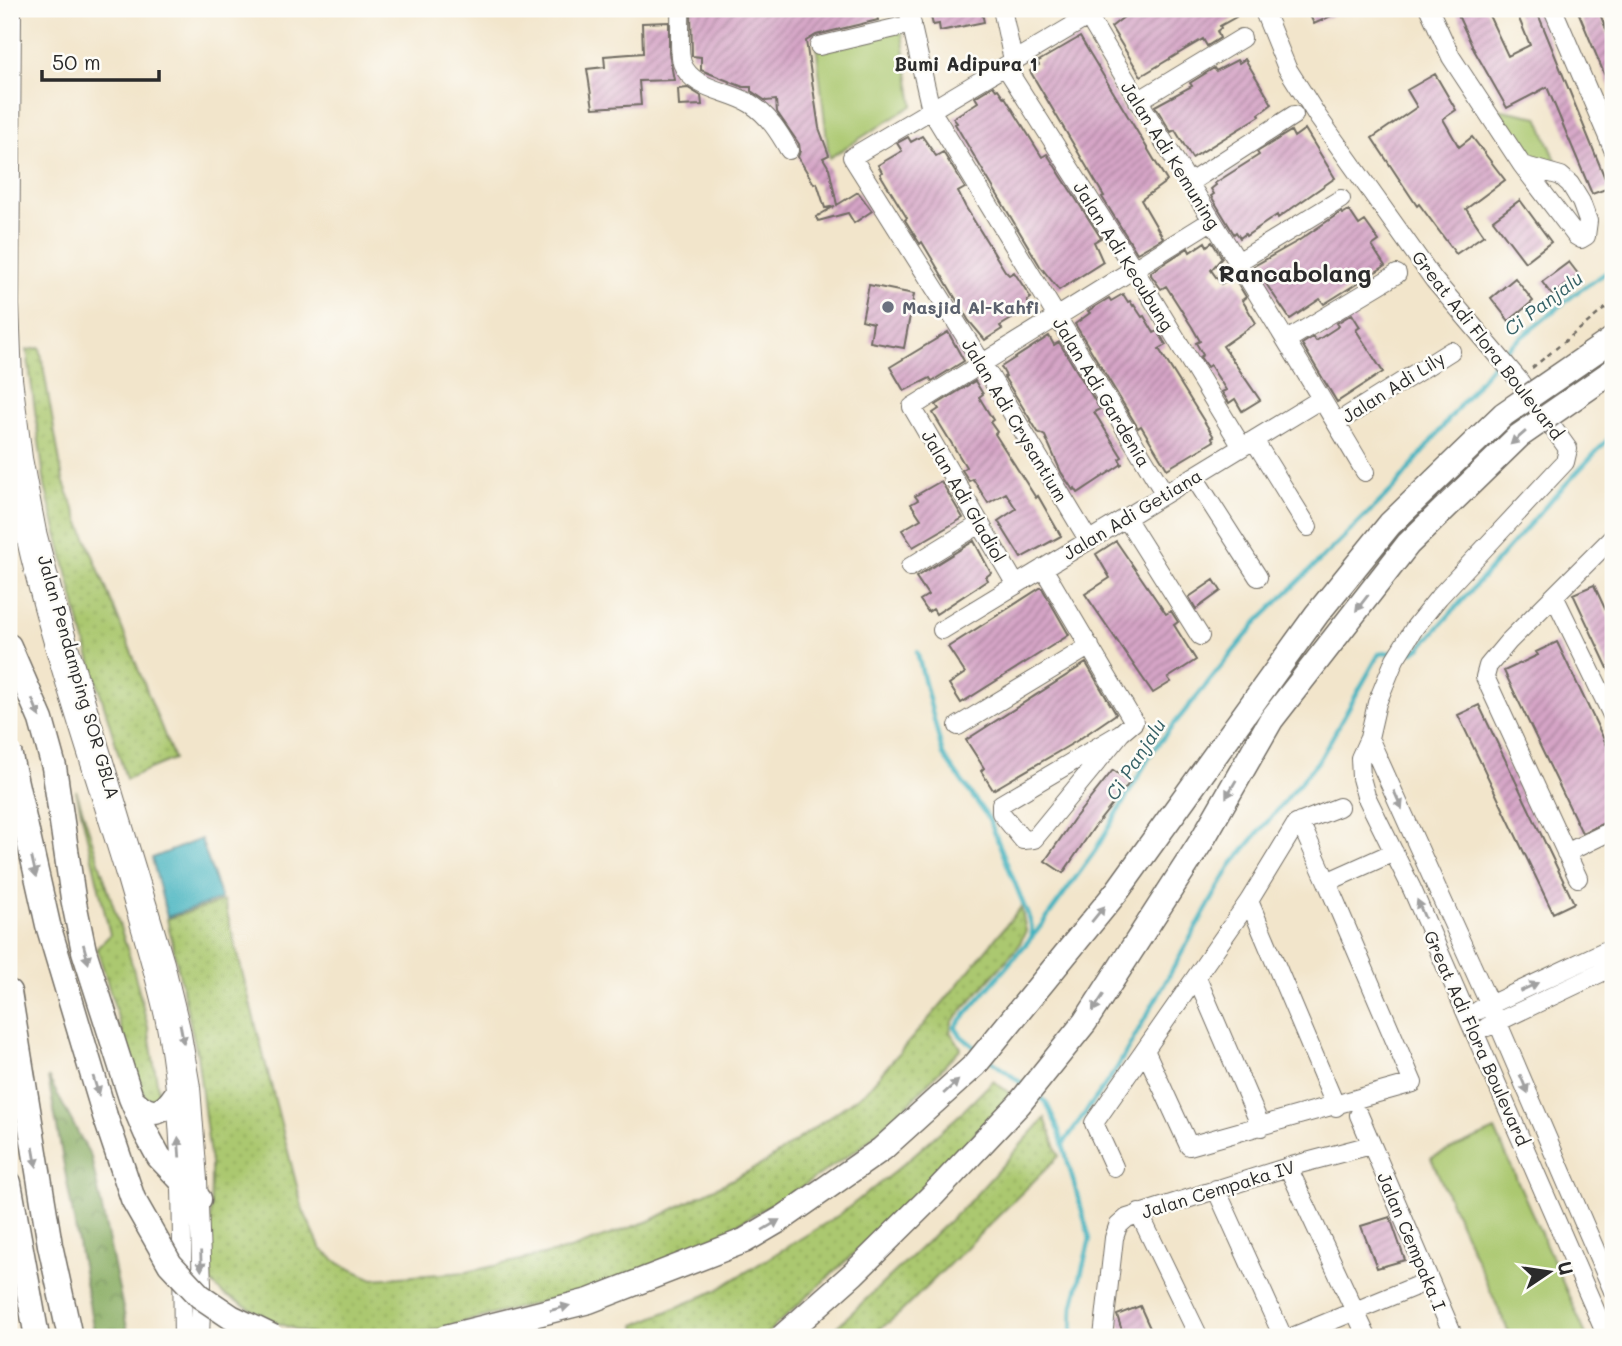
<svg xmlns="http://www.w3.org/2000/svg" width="1622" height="1346" font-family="Mali,sans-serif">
<defs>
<pattern id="grass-dots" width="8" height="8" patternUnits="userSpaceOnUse" patternTransform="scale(1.75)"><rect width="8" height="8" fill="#abc86f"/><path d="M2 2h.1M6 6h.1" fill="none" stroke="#93ac60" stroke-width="1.8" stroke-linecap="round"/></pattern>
<pattern id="forest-crowns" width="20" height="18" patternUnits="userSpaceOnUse" patternTransform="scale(1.75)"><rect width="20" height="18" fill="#88ac62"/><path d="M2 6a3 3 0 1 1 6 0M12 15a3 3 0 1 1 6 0" fill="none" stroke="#6f8c51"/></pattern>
<pattern id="building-hatch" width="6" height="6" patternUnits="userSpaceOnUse" patternTransform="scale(1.75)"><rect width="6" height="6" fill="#d5a4c6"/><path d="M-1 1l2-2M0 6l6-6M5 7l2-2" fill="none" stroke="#ad86a1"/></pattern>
</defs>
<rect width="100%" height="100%" fill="#fdfcf7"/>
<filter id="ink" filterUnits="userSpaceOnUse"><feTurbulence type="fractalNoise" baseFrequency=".0143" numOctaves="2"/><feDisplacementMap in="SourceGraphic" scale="14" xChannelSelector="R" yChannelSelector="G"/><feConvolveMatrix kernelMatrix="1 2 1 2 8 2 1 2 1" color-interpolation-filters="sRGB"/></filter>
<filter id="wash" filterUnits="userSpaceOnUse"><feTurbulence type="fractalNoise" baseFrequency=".00686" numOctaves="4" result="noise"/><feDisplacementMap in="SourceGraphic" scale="28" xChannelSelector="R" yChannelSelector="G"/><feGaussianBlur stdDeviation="1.57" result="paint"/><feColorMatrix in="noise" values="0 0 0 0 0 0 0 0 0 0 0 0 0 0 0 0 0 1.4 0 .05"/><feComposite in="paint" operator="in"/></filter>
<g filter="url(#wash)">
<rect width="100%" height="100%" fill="#f2e5cb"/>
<!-- grass -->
<path fill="url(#grass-dots)" stroke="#6b7a4d" stroke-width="2" d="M 40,348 L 63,480 L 174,759 L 126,779 L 81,628 L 45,486 L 27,350 Z
M 76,790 L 132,964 L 148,1027 L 159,1095 L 154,1100 L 146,1098 L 137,1081 L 97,948 L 110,935 Z
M 224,901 L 303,1210 L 321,1249 L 340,1264 L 373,1279 L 467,1272 L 570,1249 L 652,1220 L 765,1163 L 866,1091 L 945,1000 L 1021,907 L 1026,931 L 1018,947 L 952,1022 L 950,1032 L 961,1048 L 906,1107 L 862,1146 L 800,1188 L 720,1234 L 656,1265 L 606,1285 L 430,1331 L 387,1337 L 318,1337 L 275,1322 L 223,1294 L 210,1281 L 211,1164 L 197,1054 L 167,919 Z
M 993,1081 L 1012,1095 L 909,1203 L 763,1337 L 637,1337 L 635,1325 L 715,1291 L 839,1215 L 894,1172 L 957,1117 Z
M 1045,1118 L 1059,1156 L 899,1314 L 870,1337 L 826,1337 L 972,1199 Z"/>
<!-- forest -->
<path fill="url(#forest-crowns)" stroke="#5a6c46" stroke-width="2" d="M 48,1077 L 91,1157 L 129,1337 L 95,1337 Z"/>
<!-- park -->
<path fill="#abc86f" stroke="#6b7a4d" stroke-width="2" d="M 901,27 L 913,105 L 829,158 L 816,43 Z
M 1492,108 L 1538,117 L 1557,163 L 1525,155 Z
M 1495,1130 L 1587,1337 L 1511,1337 L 1431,1158 Z"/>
<!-- water -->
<path fill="#44b3bf" stroke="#386f75" stroke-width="2" d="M 201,839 L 221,899 L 167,917 L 152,858 Z"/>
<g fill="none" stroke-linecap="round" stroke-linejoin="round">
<!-- stream -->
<path stroke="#44b3bf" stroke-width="4.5" d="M 1503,352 L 1576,293 L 1613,268
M 917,652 L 943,755 L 989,819 L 1031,923 L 1032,936
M 1406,652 L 1414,652 L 1421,647 L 1552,499 L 1613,434
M 977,1049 L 961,1036 L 955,1027 L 1037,931 L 1095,851 L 1154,749 L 1258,621 L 1394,488 L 1497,359
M 989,1059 L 1024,1085
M 1036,1095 L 1046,1102 L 1058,1128 L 1090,1239 L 1073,1306 L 1072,1337
M 1063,1144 L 1117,1068 L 1232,864 L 1320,759 L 1379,654 L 1394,652"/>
</g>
<g id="blocks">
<!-- building -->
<path fill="url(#building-hatch)" d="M 691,9 L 876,9 L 878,20 L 816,35 L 806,41 L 819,128 L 829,155 L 823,158 L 829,168 L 837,205 L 858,192 L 872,211 L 854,223 L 848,213 L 818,221 L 816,217 L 835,206 L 825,208 L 817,183 L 814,184 L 798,157 L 800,151 L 799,144 L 777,112 L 776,100 L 766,101 L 751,91 L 751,87 L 743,87 L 701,70 L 701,57 L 692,56 Z
M 929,9 L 981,9 L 984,22 L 940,31 L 939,24 L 933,25 Z
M 1126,9 L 1231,9 L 1236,17 L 1220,26 L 1221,28 L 1217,31 L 1220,38 L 1207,46 L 1203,39 L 1141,76 L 1111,27 L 1129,13 Z
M 1307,9 L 1346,9 L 1314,24 Z
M 1455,9 L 1486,9 L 1508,56 L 1530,45 L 1515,9 L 1536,9 L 1609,188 L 1592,194 L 1547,87 L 1507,108 L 1474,50 Z
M 1577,9 L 1598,9 L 1613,47 L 1613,95 Z
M 669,22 L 669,53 L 674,80 L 639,81 L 641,105 L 593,108 L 587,69 L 605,67 L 604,56 L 643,53 L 642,23 Z
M 1080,37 L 1167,181 L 1141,200 L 1163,238 L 1137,253 L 1102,197 L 1104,196 L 1030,71 L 1039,65 L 1037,62 Z
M 1245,59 L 1272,104 L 1259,114 L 1260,116 L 1192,158 L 1175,130 L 1171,132 L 1155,106 L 1192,86 L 1190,83 L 1214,68 L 1216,71 L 1237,60 L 1239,63 Z
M 1435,74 L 1456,110 L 1443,119 L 1459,147 L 1472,137 L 1505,180 L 1466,209 L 1484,235 L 1456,254 L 1419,204 L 1417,206 L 1372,138 L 1417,107 L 1407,90 Z
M 993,86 L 996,90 L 998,89 L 1004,98 L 1005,97 L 1042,157 L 1047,154 L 1101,238 L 1094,242 L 1103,262 L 1059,290 L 1040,266 L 955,124 L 957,123 L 953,118 L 978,102 L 975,97 Z
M 688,88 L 701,96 L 702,105 L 679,106 L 678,89 Z
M 1305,129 L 1335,178 L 1278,218 L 1277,215 L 1246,236 L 1245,234 L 1240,238 L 1236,232 L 1234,234 L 1211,196 L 1214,194 L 1211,189 L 1216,185 L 1215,183 L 1259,155 L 1257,152 L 1291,131 L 1294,137 Z
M 922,136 L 936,156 L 943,152 L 965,188 L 958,192 L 965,206 L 1005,271 L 1009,275 L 1014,272 L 1031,298 L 1027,301 L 1031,307 L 1000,326 L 1002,329 L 985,340 L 969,321 L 922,242 L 920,244 L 905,220 L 907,218 L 880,174 L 882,172 L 878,165 L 902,151 L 897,143 L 908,137 L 911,142 Z
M 1520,200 L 1551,242 L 1525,262 L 1493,220 Z
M 1349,210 L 1359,225 L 1365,221 L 1379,241 L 1372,246 L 1385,266 L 1324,304 L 1320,299 L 1290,319 L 1254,266 L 1298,241 L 1341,212 L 1342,214 Z
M 1205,242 L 1207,246 L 1212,242 L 1222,258 L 1211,270 L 1221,284 L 1229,279 L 1231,282 L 1235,279 L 1246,297 L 1242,300 L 1256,323 L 1223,346 L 1260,400 L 1242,411 L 1235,399 L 1229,403 L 1222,392 L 1226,390 L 1210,365 L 1207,367 L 1200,357 L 1203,355 L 1196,343 L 1200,341 L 1192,327 L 1166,286 L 1161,289 L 1151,275 L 1151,272 L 1188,248 L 1190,252 Z
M 1569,262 L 1579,275 L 1552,295 L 1542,282 Z
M 1515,278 L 1533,301 L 1509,321 L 1491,298 Z
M 869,285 L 914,294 L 904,348 L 870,342 L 873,323 L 862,320 Z
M 1123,294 L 1128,302 L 1130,301 L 1133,306 L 1134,305 L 1142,317 L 1144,316 L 1154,333 L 1158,331 L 1166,345 L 1159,349 L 1214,437 L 1212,438 L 1214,441 L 1167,469 L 1141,426 L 1138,428 L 1075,324 L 1090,313 L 1088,311 L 1109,298 L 1111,301 Z
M 1352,314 L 1360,327 L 1356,330 L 1383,372 L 1337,402 L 1302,344 L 1313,337 L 1316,341 L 1339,326 L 1337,323 Z
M 948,332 L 964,361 L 932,381 L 930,378 L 904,391 L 890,367 Z
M 1049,336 L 1054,345 L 1059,342 L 1100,409 L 1094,412 L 1122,457 L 1119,459 L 1122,464 L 1078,493 L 1075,488 L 1073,490 L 1061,472 L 1045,436 L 1038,432 L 1004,377 L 1006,376 L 1001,367 Z
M 975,381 L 983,394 L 979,397 L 993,420 L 990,422 L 997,432 L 995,434 L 1036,498 L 1038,496 L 1061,536 L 1021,558 L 998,521 L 1016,509 L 1006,493 L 988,503 L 973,479 L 969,481 L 962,470 L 966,467 L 933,413 L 939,409 L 936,405 Z
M 941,481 L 963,518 L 913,547 L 902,530 L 921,519 L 911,504 L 918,500 L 915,496 Z
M 974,541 L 991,573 L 986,577 L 988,580 L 936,614 L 933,609 L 928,612 L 920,600 L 928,595 L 916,577 Z
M 1116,541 L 1166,614 L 1171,611 L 1178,622 L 1174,625 L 1196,660 L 1168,678 L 1171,682 L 1153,693 L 1085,594 L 1110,578 L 1096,554 Z
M 1214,580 L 1221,591 L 1196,609 L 1189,597 Z
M 1594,585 L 1613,626 L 1613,679 L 1573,594 Z
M 1040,588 L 1042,588 L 1069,635 L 961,703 L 949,684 L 965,673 L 948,647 Z
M 1557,642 L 1613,758 L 1613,819 L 1582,833 L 1504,671 L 1538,655 L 1536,652 Z
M 1086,663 L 1116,714 L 1075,742 L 993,790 L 981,771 L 984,768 L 966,740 Z
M 1479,705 L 1574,903 L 1553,913 L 1458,715 Z
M 1113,770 L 1130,782 L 1093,829 L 1063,873 L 1045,861 L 1074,819 Z
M 1390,1217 L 1405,1260 L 1377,1268 L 1361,1226 Z
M 1140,1306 L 1154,1337 L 1124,1337 L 1117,1315 Z"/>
</g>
</g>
<g filter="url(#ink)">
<use href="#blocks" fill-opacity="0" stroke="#716c63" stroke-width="2"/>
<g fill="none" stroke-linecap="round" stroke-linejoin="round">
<defs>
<path id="minor" d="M 12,9 L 10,305 L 13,379 L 23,458 L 37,532 L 53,593 L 165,963 L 181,1029 L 191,1087 L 198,1180 L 202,1284 L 200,1337
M 680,9 C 681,23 678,51 682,63 C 692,90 729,90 751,104 C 768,115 779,132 789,150
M 908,9 L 931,110 L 1165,494
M 1002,9 L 1013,60
M 1263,9 L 1287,68 L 1318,117 L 1434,280 L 1518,379 L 1568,449 L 1565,462 L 1439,597 L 1415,627 L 1395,659 L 1377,703 L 1369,738 L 1360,758 L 1361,778 L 1366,796 L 1412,889 L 1607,1337
M 1429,9 L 1451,57 L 1522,165 L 1561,176 L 1570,184 L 1581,202 L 1588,221 L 1586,236 L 1581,239 L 1576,236 L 1522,165
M 1553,9 L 1613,149
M 1088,16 C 1178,169 1275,318 1365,472
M 819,46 L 912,24
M 1005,66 L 1134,269 L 1242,447
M 1138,101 L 1242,38
M 1189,183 L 1294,115
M 1238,262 L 1341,199
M 1287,340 L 1397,274
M 1336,423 L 1451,351
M 1254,440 L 1308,527
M 9,456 C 33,600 84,739 126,878 C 140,927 156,976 166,1026 C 185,1128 181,1234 183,1337
M 1194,477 L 1258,577
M 1126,518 L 1200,636
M 1089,541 L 982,363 L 852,157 L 1101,9
M 910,567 L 980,524
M 1043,568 L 1134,722 L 1121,733 L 1034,839 L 1023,840 L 1001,813 L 1001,804 L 1121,733
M 1016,585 L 912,407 L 1211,221
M 1554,596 L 1613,717
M 942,630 L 1321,399
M 958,726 L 1090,646
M 1369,738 L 1497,1021 L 1613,1291
M 1300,822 L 1327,882 L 1394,852
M 1566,853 L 1613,830
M 1578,878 L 1485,677 L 1488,666 L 1508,642 L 1613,537
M 1249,901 L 1336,1107
M 1197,978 L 1261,1127
M 1479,1010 L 1613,947
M 1487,1027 L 1613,967
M 1145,1050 L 1189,1146 L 1413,1083 L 1327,882
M 1359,1115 L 1454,1337
M 1114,1167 L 1094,1123 L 1249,901 L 1296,824 L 1339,807
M 1288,1167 L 1367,1337
M 1216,1189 L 1283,1337
M 1139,1213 L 1199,1337
M 1103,1337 L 1114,1238 L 1118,1226 L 1127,1218 L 1288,1167 L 1371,1145
M 1292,1337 L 1428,1281"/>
<path id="highway" d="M 9,646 L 41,720 L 54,767 L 73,898 L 84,951 L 131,1098 L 146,1133 L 159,1157 L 199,1199
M 9,992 L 50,1245 L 70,1337
M 131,1098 C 148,1116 160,1118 175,1096
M 9,1183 L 37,1337"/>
</defs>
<!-- minor casing -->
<use href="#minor" stroke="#716c63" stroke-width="20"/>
<!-- highway casing -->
<use href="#highway" stroke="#716c63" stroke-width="27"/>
<!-- path -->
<path stroke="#716c63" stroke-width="2.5" stroke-dasharray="5 5" stroke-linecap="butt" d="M 1532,368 L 1613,302"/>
<!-- minor -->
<use href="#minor" stroke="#fff" stroke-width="18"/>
<!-- highway -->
<use href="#highway" stroke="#fff" stroke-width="24"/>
<defs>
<path id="highway-bridge" d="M 9,752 L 48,925 L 105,1116 L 133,1199 L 170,1264 L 200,1296 L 231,1317 L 273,1337
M 446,1337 L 589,1301 L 744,1241 L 783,1218 L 882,1149 L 975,1065 L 1118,890 L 1317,614 L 1390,524 L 1504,414 L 1613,339
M 782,1337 L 853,1274 L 933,1195 L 1019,1104 L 1085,1022 L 1201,842 L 1271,720 L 1408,544 L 1519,436 L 1613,371"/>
</defs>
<!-- highway-bridge casing -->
<use href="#highway-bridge" stroke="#716c63" stroke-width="27" stroke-linecap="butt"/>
<!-- highway-bridge -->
<use href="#highway-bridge" stroke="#fff" stroke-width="24"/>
</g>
<!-- one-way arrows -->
<defs><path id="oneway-solid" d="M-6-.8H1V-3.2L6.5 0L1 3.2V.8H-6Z" transform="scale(1.75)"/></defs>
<g fill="#a0a0a0">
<use href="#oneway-solid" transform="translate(1518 438) rotate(139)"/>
<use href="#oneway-solid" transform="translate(1362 603) rotate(128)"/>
<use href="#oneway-solid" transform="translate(36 708) rotate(68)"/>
<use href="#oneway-solid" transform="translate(1231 789) rotate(120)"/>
<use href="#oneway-solid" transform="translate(1398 800) rotate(66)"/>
<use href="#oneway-solid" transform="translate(34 867) rotate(77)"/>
<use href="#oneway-solid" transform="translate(1421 909) rotate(-113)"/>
<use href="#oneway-solid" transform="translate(1098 914) rotate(-51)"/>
<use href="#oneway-solid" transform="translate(86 954) rotate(75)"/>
<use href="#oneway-solid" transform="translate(1529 987) rotate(-25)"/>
<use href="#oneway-solid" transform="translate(1098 1003) rotate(123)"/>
<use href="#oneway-solid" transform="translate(182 1034) rotate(79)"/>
<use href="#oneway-solid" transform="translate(1524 1084) rotate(67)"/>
<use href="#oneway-solid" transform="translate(96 1086) rotate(73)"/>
<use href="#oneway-solid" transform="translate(951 1087) rotate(-42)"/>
<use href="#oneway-solid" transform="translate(179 1147) rotate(-94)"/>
<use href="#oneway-solid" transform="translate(35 1157) rotate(80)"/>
<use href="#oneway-solid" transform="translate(771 1225) rotate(-31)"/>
<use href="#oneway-solid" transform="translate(201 1261) rotate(88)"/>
<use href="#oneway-solid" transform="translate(560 1308) rotate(-14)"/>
</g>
</g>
<!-- markers -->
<circle fill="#6b7280" stroke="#fdfcf7" stroke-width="2.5" cx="888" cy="307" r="7"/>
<g text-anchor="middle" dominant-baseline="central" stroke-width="5" stroke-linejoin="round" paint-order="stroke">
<!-- street labels -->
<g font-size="18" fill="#2b2b2b" stroke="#fdfcf7">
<text transform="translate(1171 155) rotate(58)">Jalan Adi Kemuning</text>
<text transform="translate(1124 256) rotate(58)">Jalan Adi Kecubung</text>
<text transform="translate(1488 345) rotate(52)">Great Adi Flora Boulevard</text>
<text transform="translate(1393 387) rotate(-32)">Jalan Adi Lily</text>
<text transform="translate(1102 392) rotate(59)">Jalan Adi Gardenia</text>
<text transform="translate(1015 420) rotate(59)">Jalan Adi Crysantium</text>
<text transform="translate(964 496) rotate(60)">Jalan Adi Gladiol</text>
<text transform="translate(1132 514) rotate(-31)">Jalan Adi Getiana</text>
<text transform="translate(79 677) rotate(74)">Jalan Pendamping SOR GBLA</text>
<text transform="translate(1477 1038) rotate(66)">Great Adi Flora Boulevard</text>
<text transform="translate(1218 1189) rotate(-17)">Jalan Cempaka IV</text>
<text transform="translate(1412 1241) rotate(67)">Jalan Cempaka I</text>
</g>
<!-- worship labels -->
<g font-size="18" font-weight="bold" fill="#5b616d" stroke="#fdfcf7" text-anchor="start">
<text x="902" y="307">Masjid Al-Kahfi</text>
</g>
<!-- neighbourhood labels -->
<g font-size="19" font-weight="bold" fill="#2b2b2b" stroke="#fdfcf7">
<text x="966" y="63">Bumi Adipura 1</text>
</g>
<!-- water labels -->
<g font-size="19" font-style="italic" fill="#356166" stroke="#fdfcf7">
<text transform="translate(1543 303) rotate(-37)">Ci Panjalu</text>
<text transform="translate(1135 759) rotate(-57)">Ci Panjalu</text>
</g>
<!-- district labels -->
<g font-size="24" font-weight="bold" fill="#2b2b2b" stroke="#fdfcf7">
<text x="1295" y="272">Rancabolang</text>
</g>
</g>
<!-- margin -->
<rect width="1622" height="1346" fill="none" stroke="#fdfcf7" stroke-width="35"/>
<!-- north arrow -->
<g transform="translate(1549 1272) rotate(77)" stroke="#fdfcf7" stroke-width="5" paint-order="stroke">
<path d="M0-5L12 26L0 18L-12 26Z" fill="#2b2b2b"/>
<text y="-10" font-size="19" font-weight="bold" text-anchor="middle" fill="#2b2b2b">U</text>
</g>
<!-- scale -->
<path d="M42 70v10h117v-10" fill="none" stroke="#2b2b2b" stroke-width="3.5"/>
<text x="52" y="70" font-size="21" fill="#2b2b2b" stroke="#fdfcf7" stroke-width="5" paint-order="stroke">50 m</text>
</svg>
